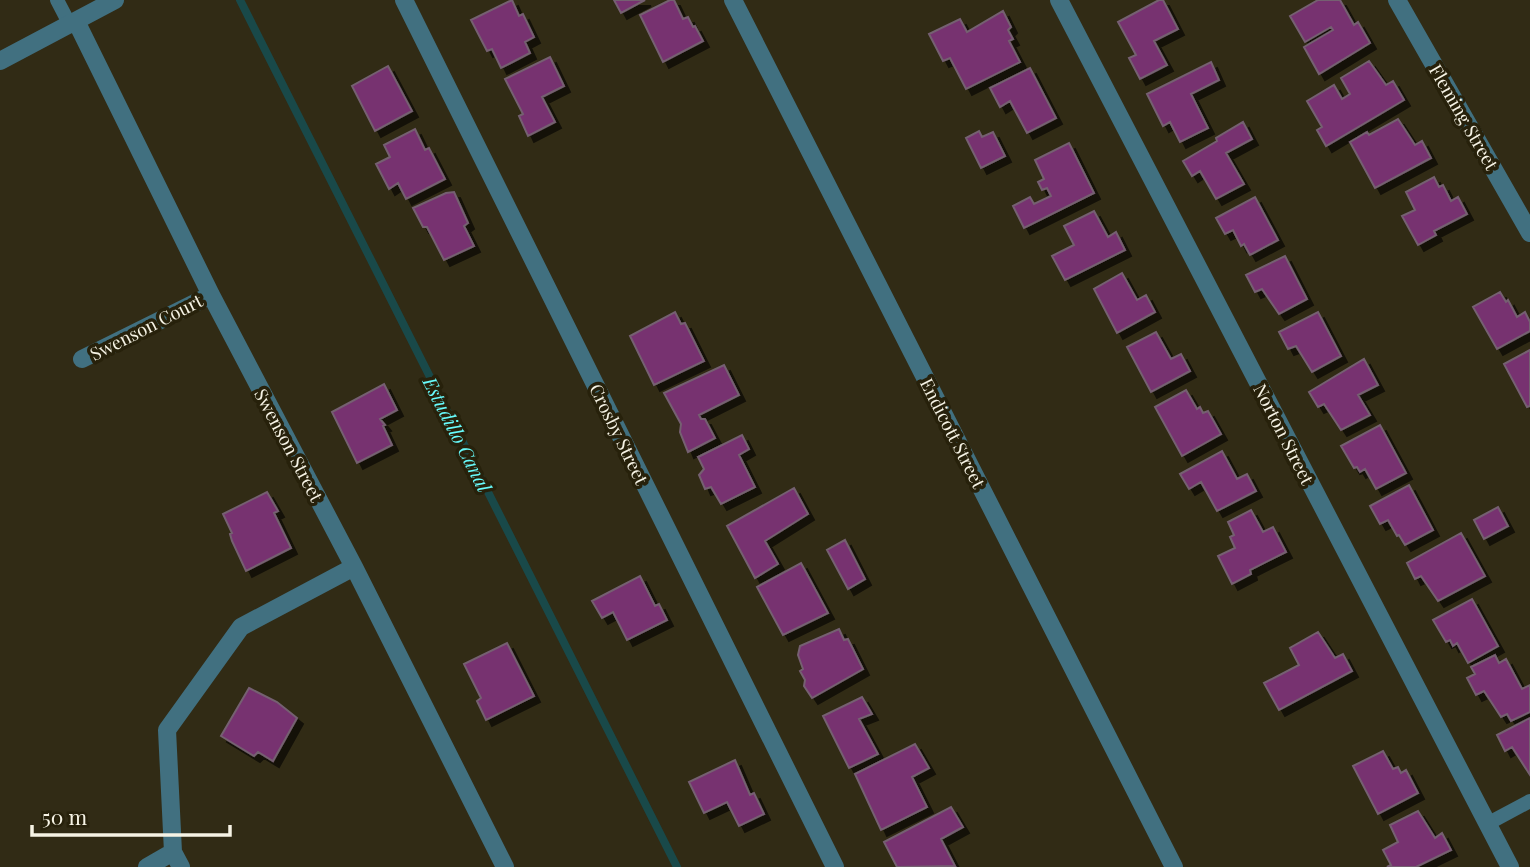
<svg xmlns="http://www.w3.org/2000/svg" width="1530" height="867" font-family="'Playfair Display',serif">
<defs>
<filter id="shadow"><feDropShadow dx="6" dy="6" stdDeviation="0" flood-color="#0009"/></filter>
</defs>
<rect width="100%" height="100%" fill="#312b15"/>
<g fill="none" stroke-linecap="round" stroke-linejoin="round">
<!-- stream -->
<path stroke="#194949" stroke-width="8" d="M 240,0 L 677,867"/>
</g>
<!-- building -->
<path fill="#773170" stroke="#756071" stroke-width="2" filter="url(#shadow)" d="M 512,0 L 519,16 L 523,14 L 534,37 L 525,42 L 530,53 L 501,68 L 492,49 L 487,51 L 471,20 Z
M 614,0 L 645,0 L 621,13 Z
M 670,0 L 674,0 L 683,19 L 688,17 L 693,27 L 695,26 L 703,41 L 663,62 L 640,15 Z
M 1159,0 L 1163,0 L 1178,29 L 1154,41 L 1167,65 L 1140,79 L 1129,58 L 1136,55 L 1118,22 Z
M 1318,0 L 1340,0 L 1354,25 L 1358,22 L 1370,43 L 1319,74 L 1304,47 L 1333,30 L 1331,27 L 1305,42 L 1290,16 Z
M 1003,11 L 1011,27 L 1008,30 L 1013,39 L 1009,41 L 1020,62 L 966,89 L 950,58 L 943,61 L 929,34 L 960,19 L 967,32 Z
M 550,57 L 564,86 L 542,97 L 555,122 L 528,136 L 519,116 L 523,114 L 505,79 Z
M 1369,61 L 1386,85 L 1393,81 L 1404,100 L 1326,146 L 1317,130 L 1322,127 L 1307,101 L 1334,85 L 1342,99 L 1350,94 L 1341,78 Z
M 1211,62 L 1219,80 L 1191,94 L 1208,128 L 1180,142 L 1170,122 L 1163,126 L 1147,94 Z
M 388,66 L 412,111 L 375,131 L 352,86 Z
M 1030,68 L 1056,118 L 1027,133 L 1010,101 L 1000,107 L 990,88 Z
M 1398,119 L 1415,145 L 1422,141 L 1431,158 L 1375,188 L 1350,142 L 1367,132 L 1369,135 Z
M 1243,122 L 1252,139 L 1226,153 L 1244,184 L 1216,199 L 1200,171 L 1192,176 L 1183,161 L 1217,141 L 1216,138 Z
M 415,129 L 425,150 L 429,148 L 445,179 L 406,199 L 398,183 L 389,189 L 376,164 L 390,157 L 384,145 Z
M 979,131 L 982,137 L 993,132 L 1005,156 L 981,168 L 966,138 Z
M 1069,143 L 1094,193 L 1024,228 L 1013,206 L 1030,197 L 1034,204 L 1051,196 L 1047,188 L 1042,190 L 1038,182 L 1044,179 L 1035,160 Z
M 1434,177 L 1439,187 L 1443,185 L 1451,201 L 1458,197 L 1467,214 L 1434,231 L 1436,235 L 1418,245 L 1402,216 L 1415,210 L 1406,192 Z
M 454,192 L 468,223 L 464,226 L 474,246 L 444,260 L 427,227 L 423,227 L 413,208 L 446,193 Z
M 1255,197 L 1278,240 L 1250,255 L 1244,244 L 1241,246 L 1233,230 L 1225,234 L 1216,218 Z
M 1094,211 L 1108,237 L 1116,232 L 1125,250 L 1065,280 L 1052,256 L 1074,245 L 1064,226 Z
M 1285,256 L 1307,299 L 1279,314 L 1262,289 L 1255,292 L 1246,275 Z
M 1122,273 L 1137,300 L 1146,295 L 1155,312 L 1117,333 L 1094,289 Z
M 1500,292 L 1506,302 L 1508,300 L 1517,317 L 1525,312 L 1530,322 L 1530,331 L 1497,349 L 1473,307 Z
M 675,312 L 681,324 L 685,323 L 704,361 L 654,385 L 630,336 Z
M 1318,312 L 1341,356 L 1312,372 L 1296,346 L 1288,349 L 1279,332 Z
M 1156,332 L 1171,359 L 1181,354 L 1190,371 L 1151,392 L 1127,347 Z
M 1530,350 L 1530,406 L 1527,407 L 1504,364 Z
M 1364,359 L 1378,385 L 1358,395 L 1370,415 L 1341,430 L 1324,404 L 1318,407 L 1309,392 Z
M 724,365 L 739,395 L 699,415 L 701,419 L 705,419 L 715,438 L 688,452 L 680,432 L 681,424 L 664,393 Z
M 384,384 L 397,410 L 380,419 L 385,425 L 383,426 L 392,445 L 357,463 L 332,412 Z
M 1186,390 L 1197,409 L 1200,407 L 1203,413 L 1208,411 L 1221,434 L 1182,456 L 1155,407 Z
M 1380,425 L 1406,473 L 1376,489 L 1365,469 L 1360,472 L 1357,467 L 1354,468 L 1341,446 Z
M 742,435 L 749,449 L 739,455 L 755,487 L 721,504 L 711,487 L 705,489 L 699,475 L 704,469 L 698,457 Z
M 1222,451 L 1237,479 L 1247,474 L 1256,491 L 1217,511 L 1201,482 L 1189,489 L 1180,474 Z
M 1409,485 L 1433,530 L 1405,545 L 1399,535 L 1397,536 L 1388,520 L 1380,524 L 1370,506 Z
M 794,488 L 808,514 L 765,541 L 778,564 L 755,578 L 727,526 Z
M 267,492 L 278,511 L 274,513 L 291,548 L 246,571 L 232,541 L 230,534 L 232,533 L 223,514 Z
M 1498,507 L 1508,526 L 1484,539 L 1474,520 Z
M 1251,510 L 1263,532 L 1273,527 L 1286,552 L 1250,570 L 1251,574 L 1232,584 L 1218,556 L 1235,548 L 1230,537 L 1234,535 L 1228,522 Z
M 1461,533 L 1485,576 L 1438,601 L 1421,576 L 1415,579 L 1407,563 Z
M 845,540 L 865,579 L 848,589 L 827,550 Z
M 801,563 L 828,613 L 783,635 L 757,587 Z
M 640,576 L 655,606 L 659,604 L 667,620 L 627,640 L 613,612 L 602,618 L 592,601 Z
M 1472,599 L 1498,646 L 1468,663 L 1457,643 L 1453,646 L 1450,640 L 1446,642 L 1433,620 Z
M 839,629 L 844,640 L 848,639 L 863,669 L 812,698 L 804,686 L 805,680 L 800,671 L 803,669 L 798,655 L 800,646 Z
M 1318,632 L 1335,658 L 1343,654 L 1352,671 L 1279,710 L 1264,683 L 1299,665 L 1290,648 Z
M 507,643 L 534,696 L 486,720 L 477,701 L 481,698 L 464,664 Z
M 1495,655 L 1499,663 L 1506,659 L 1522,689 L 1530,685 L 1530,712 L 1511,721 L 1507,714 L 1501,717 L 1484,691 L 1476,695 L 1467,678 L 1475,674 L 1471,667 Z
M 249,688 L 277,702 L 297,718 L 273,761 L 258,752 L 254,756 L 221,736 Z
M 862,697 L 872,714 L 859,719 L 878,754 L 849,768 L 823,716 Z
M 1530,718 L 1530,775 L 1512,747 L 1505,751 L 1497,735 Z
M 915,744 L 929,768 L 912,777 L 927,807 L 881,830 L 855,774 Z
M 1383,751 L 1393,769 L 1398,767 L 1401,773 L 1406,770 L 1418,793 L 1378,814 L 1353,766 Z
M 735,760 L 750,795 L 754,793 L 764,814 L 739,826 L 727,802 L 704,813 L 689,782 Z
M 951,807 L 963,827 L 941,839 L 955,866 L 897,867 L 884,842 Z
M 1418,811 L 1435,838 L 1442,833 L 1451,850 L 1416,867 L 1387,867 L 1391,865 L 1383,850 L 1398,842 L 1390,825 Z"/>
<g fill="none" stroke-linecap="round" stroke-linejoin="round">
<!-- service -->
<path stroke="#417080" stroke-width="14" d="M 57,0 L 70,25
M 1487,824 L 1530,801"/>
<!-- minor -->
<path stroke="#417080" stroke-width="18" d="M 404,0 L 835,867
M 733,0 L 1174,867
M 1059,0 L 1510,867
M 1397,0 L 1530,233
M 76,21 L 211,295 L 354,567 L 505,867
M 0,61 L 115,0
M 82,359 L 211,295
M 147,867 L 173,852
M 181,867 L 173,852 L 167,730 L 241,627 L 354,567"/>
</g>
<g text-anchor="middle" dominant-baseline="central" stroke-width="7" stroke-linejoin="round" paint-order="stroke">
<!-- street labels -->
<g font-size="18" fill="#f6f3e5" stroke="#27210b">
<text transform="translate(1464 117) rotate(60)">Fleming Street</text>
<text transform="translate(146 327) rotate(-27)">Swenson Court</text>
<text transform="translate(953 433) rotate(63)">Endicott Street</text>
<text transform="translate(619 434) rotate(64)">Crosby Street</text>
<text transform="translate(1284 434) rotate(63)">Norton Street</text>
<text transform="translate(289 445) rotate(62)">Swenson Street</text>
</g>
<!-- water labels -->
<g font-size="19" font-style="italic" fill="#68fcfd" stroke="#27210b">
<text transform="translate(458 434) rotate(63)">Estudillo Canal</text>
</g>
</g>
<!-- scale -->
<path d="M32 825v10h198v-10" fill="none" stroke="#f6f3e5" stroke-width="3.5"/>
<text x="42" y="825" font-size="21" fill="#f6f3e5" stroke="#27210b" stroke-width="5" paint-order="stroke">50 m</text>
</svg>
